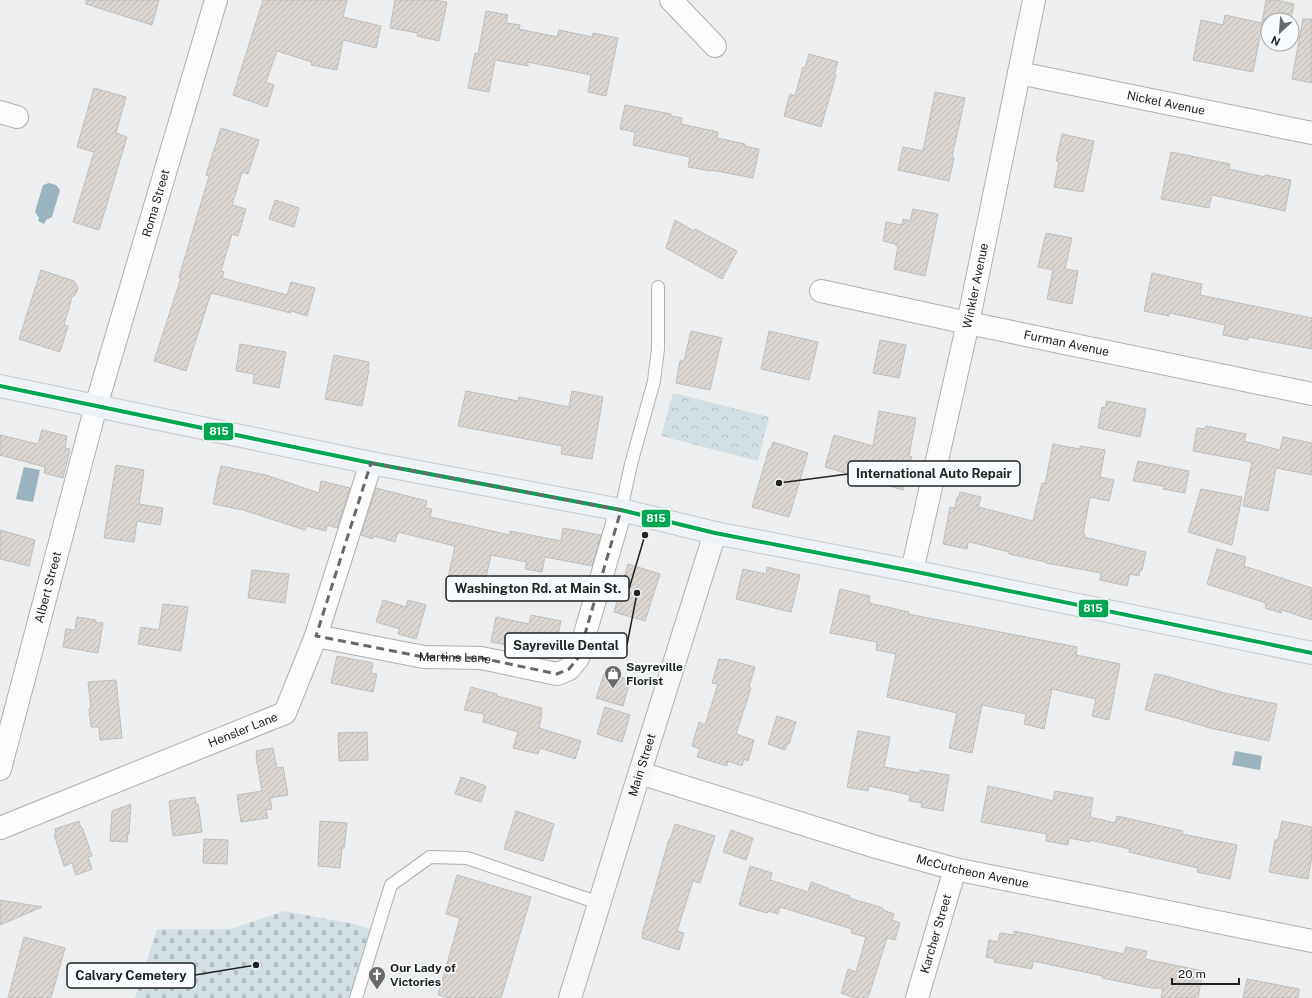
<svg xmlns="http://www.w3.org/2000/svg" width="1312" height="998" font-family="'Public Sans',sans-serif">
<defs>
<pattern id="cemetery-stones" width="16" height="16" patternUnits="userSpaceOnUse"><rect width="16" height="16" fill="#d2dfe5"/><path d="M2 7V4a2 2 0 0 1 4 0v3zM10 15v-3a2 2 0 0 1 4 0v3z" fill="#b4bfc4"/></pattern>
<pattern id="park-crowns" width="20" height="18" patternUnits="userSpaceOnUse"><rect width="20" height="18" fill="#d2dfe5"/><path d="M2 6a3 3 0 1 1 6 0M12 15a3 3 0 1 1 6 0" fill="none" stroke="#b4bfc4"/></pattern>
<pattern id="building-hatch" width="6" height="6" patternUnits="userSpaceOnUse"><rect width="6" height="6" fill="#dcd7d2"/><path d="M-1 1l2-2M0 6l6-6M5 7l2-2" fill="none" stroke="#bcb8b4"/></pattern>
</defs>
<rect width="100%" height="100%" fill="#edeeef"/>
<!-- cemetery -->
<path fill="url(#cemetery-stones)" d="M 284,911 L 354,924 L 376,931 L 356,998 L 135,998 L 157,929 L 231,929 Z"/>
<!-- park -->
<path fill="url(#park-crowns)" d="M 673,393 L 769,417 L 758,461 L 661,436 Z"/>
<!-- water -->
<path fill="#9ab3bf" d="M 49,183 L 56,185 L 60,190 L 52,217 L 46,220 L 44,224 L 38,221 L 39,218 L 35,212 L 43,185 Z
M 24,467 L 40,470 L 33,502 L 16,499 Z
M 1235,751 L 1262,756 L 1260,770 L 1232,765 Z"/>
<!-- building -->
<path fill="url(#building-hatch)" stroke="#bebebe" d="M 86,0 L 159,0 L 152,25 L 86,4 Z
M 263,0 L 347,0 L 343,17 L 381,26 L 376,48 L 343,40 L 337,70 L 311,65 L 312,62 L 277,51 L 266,82 L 274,85 L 267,107 L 233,95 Z
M 395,0 L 434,0 L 447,2 L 439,41 L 417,36 L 418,33 L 390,28 Z
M 1266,0 L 1276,0 L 1294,4 L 1291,20 L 1268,20 L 1268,27 L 1262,25 L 1253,72 L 1193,60 L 1201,20 L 1223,25 L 1225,15 L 1262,23 Z
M 486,11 L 508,15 L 506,23 L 520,25 L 519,29 L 557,37 L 559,30 L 592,37 L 593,33 L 618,38 L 606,96 L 588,92 L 591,75 L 528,62 L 528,66 L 495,60 L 489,92 L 468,88 L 475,53 L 478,54 Z
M 1303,19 L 1312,19 L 1312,83 L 1292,79 Z
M 809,54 L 838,62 L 834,75 L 836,75 L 821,127 L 784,116 L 790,94 L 795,96 L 803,67 L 805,68 Z
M 94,88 L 126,97 L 116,133 L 127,137 L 99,230 L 73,222 L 94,152 L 77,147 Z
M 935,92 L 965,98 L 952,157 L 954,158 L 949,181 L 898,170 L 903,147 L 923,151 Z
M 625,105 L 671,114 L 671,116 L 682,118 L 681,124 L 718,132 L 717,138 L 745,144 L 744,146 L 759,149 L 753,178 L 711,170 L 711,171 L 688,167 L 690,157 L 633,145 L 635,132 L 620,129 Z
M 221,128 L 259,140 L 248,174 L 242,172 L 232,205 L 246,209 L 238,236 L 232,234 L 221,271 L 224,272 L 222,278 L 287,295 L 291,282 L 315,288 L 307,316 L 291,311 L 291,313 L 211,293 L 186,371 L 154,361 L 181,278 L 179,277 L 209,176 L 206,175 Z
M 1062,134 L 1094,141 L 1083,192 L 1054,187 L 1059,162 L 1056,161 Z
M 1171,152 L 1230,164 L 1229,169 L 1265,177 L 1265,175 L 1291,180 L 1285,211 L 1212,195 L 1209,208 L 1161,199 Z
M 275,200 L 299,208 L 294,227 L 269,219 Z
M 913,209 L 938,214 L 925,276 L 894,269 L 898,246 L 896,246 L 896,244 L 883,241 L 886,222 L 902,225 L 903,219 L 910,221 Z
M 675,220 L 694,231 L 695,229 L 737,251 L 722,279 L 666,248 Z
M 1046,233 L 1072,238 L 1065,269 L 1078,271 L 1072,304 L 1047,299 L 1053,270 L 1038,267 Z
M 41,270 L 74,281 L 78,288 L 75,295 L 72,297 L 64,325 L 68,326 L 60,352 L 19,339 Z
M 1152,273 L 1202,284 L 1200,295 L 1312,318 L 1312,349 L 1248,337 L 1248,340 L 1223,335 L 1225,325 L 1170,313 L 1169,316 L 1144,311 Z
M 691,331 L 722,338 L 710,390 L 676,383 L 680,361 L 684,361 Z
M 769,331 L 818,342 L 809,380 L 761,369 Z
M 880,340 L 906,345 L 899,378 L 873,373 Z
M 240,344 L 286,352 L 279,388 L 253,383 L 254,374 L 236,371 Z
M 334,355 L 369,362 L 368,369 L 369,370 L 362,406 L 325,399 Z
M 466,391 L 518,401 L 519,397 L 569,407 L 572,391 L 603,397 L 592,459 L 561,454 L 562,446 L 458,426 Z
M 1107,401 L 1146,409 L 1140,437 L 1098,428 L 1102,407 L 1105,408 Z
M 879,411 L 916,418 L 909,456 L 912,457 L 903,490 L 825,467 L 834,435 L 873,446 Z
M 1206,426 L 1246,434 L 1244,441 L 1280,450 L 1283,437 L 1312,443 L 1312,475 L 1276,468 L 1268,511 L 1243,506 L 1252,462 L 1193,451 L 1197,428 L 1205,429 Z
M 42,430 L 67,436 L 65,448 L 70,449 L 63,478 L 44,473 L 45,467 L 0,455 L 0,435 L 38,444 Z
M 773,442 L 808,453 L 789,517 L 752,507 L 769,449 L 771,449 Z
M 1053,444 L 1080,449 L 1080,446 L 1105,450 L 1100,477 L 1114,480 L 1109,501 L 1090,497 L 1083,534 L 1085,534 L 1084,537 L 1146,552 L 1142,570 L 1140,570 L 1139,576 L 1130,574 L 1127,586 L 1100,580 L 1101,573 L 1046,563 L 1046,562 L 1009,554 L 1009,552 L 970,542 L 968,543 L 967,549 L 943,544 L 950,507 L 955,508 L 957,497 L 959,497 L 960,492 L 981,497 L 978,507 L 1033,521 L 1042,483 L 1045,484 Z
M 1138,461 L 1189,471 L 1185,493 L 1163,489 L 1164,486 L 1133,481 Z
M 116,465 L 144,470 L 139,504 L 163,508 L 160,525 L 137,521 L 134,542 L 104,538 Z
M 221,466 L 266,475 L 319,493 L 321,481 L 350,488 L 337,528 L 327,525 L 326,531 L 307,526 L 305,530 L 243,510 L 213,504 L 219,473 L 220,473 Z
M 376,488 L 427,501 L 425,508 L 432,509 L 430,517 L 510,535 L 510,531 L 561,541 L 563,528 L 601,535 L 592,566 L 545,557 L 542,572 L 525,569 L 527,562 L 491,555 L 484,586 L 448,578 L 455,546 L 398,532 L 395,542 L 374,536 L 373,539 L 361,535 Z
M 1201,489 L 1242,497 L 1232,545 L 1188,532 Z
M 0,530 L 35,540 L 29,566 L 0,559 Z
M 1217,549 L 1246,557 L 1244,566 L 1312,588 L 1312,620 L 1282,610 L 1281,613 L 1265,608 L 1266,603 L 1207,584 Z
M 628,564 L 660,574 L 645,621 L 614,612 Z
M 767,567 L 800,575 L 791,612 L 736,599 L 743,569 L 766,574 Z
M 252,570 L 289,574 L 285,603 L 248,598 Z
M 840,589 L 870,596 L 869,603 L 909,612 L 908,614 L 1077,647 L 1076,655 L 1120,664 L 1109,720 L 1092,716 L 1096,699 L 1052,689 L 1044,729 L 1024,724 L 1026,714 L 982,705 L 972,753 L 949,748 L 957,713 L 887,697 L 896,654 L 876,650 L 877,642 L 830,633 Z
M 383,600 L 406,607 L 408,600 L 426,605 L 416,639 L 398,634 L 400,629 L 376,622 Z
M 163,604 L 188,607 L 181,651 L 138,644 L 141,627 L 159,630 Z
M 531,615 L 561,621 L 554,654 L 491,642 L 496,617 L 529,624 Z
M 77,617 L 96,620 L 95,622 L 103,623 L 98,653 L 63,647 L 66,629 L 75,630 Z
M 337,656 L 373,663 L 371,673 L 377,674 L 373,692 L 331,683 Z
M 719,659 L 724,660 L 725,659 L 755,667 L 749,687 L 751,688 L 736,734 L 754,740 L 748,761 L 744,759 L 742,766 L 728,761 L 727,766 L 697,757 L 700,749 L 692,746 L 699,722 L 705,725 L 718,684 L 712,683 Z
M 604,674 L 610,676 L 611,674 L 630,680 L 623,706 L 596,698 Z
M 1155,674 L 1162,675 L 1225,693 L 1277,704 L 1269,741 L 1210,728 L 1173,717 L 1145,710 Z
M 116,680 L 122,738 L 100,740 L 99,727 L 91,727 L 89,709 L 91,709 L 88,682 Z
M 471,687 L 497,694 L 497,696 L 542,708 L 541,713 L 542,713 L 539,728 L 581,741 L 575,759 L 540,748 L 538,754 L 513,748 L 518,732 L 483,722 L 484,714 L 464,710 Z
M 605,707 L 630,715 L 622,742 L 597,734 Z
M 777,716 L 796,722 L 789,744 L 787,744 L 785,750 L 768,744 Z
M 858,731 L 890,737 L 884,767 L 920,773 L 920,770 L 949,775 L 943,811 L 921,807 L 922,803 L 909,801 L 910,795 L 869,786 L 868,791 L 847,787 Z
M 367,732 L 368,760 L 339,761 L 338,733 Z
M 273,748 L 277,768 L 283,767 L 288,795 L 270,798 L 272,809 L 266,810 L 268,818 L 241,822 L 237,795 L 262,791 L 256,757 L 257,757 L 256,751 Z
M 461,777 L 486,786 L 481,802 L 455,794 Z
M 988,786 L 1017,792 L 1053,801 L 1055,791 L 1093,798 L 1090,817 L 1115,823 L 1117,816 L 1183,831 L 1182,834 L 1237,845 L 1230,879 L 1197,872 L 1198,868 L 1129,852 L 1130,849 L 1090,840 L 1090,842 L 1069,838 L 1068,845 L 1046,841 L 1047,834 L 981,822 Z
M 195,797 L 196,804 L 198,804 L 202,832 L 173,836 L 169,801 Z
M 131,804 L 129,834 L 128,833 L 127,842 L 110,841 L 112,811 Z
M 516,811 L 554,824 L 543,861 L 504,849 Z
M 79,821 L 81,828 L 82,827 L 92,856 L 88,857 L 92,869 L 76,875 L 72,863 L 64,866 L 54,834 L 56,834 L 55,829 Z
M 320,821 L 347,823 L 344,848 L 342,848 L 340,868 L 318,866 Z
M 1282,821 L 1312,827 L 1312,856 L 1308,879 L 1269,872 L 1275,840 L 1278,840 Z
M 675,824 L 715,836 L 700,883 L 693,881 L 677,931 L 684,933 L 679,950 L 642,938 L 643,934 L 642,934 L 669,839 L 670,840 Z
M 731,830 L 753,838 L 746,860 L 723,852 Z
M 204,839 L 228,840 L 227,864 L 203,863 Z
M 750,866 L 772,873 L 770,880 L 808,892 L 811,882 L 828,888 L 828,889 L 850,896 L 849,898 L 883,908 L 883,910 L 894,914 L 892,920 L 900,923 L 895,940 L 887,938 L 868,998 L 855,998 L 841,993 L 848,969 L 856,972 L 866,937 L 851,933 L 852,929 L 780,907 L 778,914 L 768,911 L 767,913 L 739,905 Z
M 457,875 L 531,897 L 501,998 L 450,998 L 438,995 L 460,918 L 446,914 Z
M 0,900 L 42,907 L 0,925 Z
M 1014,931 L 1124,954 L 1126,947 L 1147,951 L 1145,959 L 1203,971 L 1198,998 L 1161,998 L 1163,988 L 1152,988 L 1102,978 L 1103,976 L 1033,961 L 1032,969 L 994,962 L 995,959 L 986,957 L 989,940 L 998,942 L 1000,933 L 1014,935 Z
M 24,937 L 65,948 L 51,998 L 8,998 Z
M 1247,979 L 1299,989 L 1298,998 L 1243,998 Z"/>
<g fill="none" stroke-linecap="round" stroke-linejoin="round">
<defs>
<path id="service" d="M 621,510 L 631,464 L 654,381 L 658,349 L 658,287
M 356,998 L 391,885 L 430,857 L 467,858 L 599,903"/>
<g id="minor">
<path d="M 671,0 L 715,46"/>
<path id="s1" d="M 1019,73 L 1312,133"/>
<path d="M 0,112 L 17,117"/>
<path id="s2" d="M 821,291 L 968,323 L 1312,394"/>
<path id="s3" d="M 912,571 L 968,323 L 1034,0"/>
<path id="s4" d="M 316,636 L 424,657 L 481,658 L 557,674 L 569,669 L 578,658 L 621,510"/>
<path id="s5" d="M 0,769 L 96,406 L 216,0"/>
<path id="s6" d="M 640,773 L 876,847 L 955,869 L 1312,941"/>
<path id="s7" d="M 0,828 L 285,713 L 316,636 L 371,463"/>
<path id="s8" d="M 917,998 L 955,869"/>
</g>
<g id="secondary">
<path id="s9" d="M 570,998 L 633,794 L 715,533"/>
</g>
<path id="primary" d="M 0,386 L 371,463 L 621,510 L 715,533 L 912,571 L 1312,653"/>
</defs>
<!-- service casing -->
<use href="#service" stroke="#afb0b1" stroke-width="14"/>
<!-- minor casing -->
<use href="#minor" stroke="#afb0b1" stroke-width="24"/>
<!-- secondary casing -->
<use href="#secondary" stroke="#afb0b1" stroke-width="24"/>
<!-- primary casing -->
<use href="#primary" stroke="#c8c8c9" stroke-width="24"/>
<!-- service -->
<use href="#service" stroke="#fcfcfd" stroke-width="12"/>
<!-- minor -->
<use href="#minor" stroke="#fcfcfd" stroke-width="22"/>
<!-- secondary -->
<use href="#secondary" stroke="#f5f7f8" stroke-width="22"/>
<!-- primary -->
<use href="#primary" stroke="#ecf2f5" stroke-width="22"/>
<defs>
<path id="bus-1" d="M 0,386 L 371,463 L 621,510 L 715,533 L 912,571 L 1312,653"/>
</defs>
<!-- bus-1 casing -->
<use href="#bus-1" stroke="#f9fcfe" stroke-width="7"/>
<!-- bus-1 -->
<use href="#bus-1" stroke="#00a651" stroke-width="4"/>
</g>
<!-- marked area -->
<path fill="none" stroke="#68696a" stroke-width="3" stroke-dasharray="8 5" stroke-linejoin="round" d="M 371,463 L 621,510 L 578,658 L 569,669 L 557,674 L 481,658 L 424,657 L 316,636 Z"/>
<!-- icons -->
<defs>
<symbol id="shop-pin" viewBox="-11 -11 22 30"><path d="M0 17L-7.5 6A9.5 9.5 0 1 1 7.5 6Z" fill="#68696a" stroke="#f9fcfe"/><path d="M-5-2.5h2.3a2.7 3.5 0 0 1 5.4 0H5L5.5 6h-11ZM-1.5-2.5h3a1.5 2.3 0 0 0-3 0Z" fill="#fff"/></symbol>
<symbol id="church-pin" viewBox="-11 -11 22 30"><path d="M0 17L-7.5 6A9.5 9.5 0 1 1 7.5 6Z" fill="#68696a" stroke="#f9fcfe"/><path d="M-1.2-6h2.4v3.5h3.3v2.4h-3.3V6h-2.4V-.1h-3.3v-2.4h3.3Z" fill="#fff"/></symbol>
</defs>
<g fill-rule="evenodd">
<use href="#shop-pin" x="603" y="664" width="20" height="27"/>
<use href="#church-pin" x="367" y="965" width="20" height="27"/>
</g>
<g text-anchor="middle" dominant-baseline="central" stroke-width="3.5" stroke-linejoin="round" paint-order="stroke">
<!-- street labels -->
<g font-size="12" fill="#212222" stroke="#f9fcfe">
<text stroke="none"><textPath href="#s1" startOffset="150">Nickel Avenue</textPath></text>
<text stroke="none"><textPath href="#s5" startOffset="587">Roma Street</textPath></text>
<text stroke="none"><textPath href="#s3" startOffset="292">Winkler Avenue</textPath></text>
<text stroke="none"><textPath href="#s2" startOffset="251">Furman Avenue</textPath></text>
<text stroke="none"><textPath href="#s5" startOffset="188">Albert Street</textPath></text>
<text stroke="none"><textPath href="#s4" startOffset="141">Martins Lane</textPath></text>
<text stroke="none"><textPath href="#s7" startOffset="262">Hensler Lane</textPath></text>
<text stroke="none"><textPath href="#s9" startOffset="244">Main Street</textPath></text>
<text stroke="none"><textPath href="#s6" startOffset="347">McCutcheon Avenue</textPath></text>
<text stroke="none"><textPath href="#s8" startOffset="67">Karcher Street</textPath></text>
</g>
<!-- poi labels -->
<g font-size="12" font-weight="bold" fill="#212222" stroke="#f9fcfe" text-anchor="start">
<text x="626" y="667">Sayreville<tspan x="626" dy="14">Florist</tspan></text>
<text x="390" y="968">Our Lady of<tspan x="390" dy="14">Victories</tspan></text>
</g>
</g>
<!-- callouts -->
<path fill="none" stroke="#212222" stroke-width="1.5" d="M779 483L848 474M645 535L629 589M637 593L627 645M256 965L195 975"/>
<g fill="#212222" stroke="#f9fcfe" stroke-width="1.5">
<circle cx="779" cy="483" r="4"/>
<circle cx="645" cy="535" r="4"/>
<circle cx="637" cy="593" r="4"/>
<circle cx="256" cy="965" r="4"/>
</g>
<g fill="#f9fcfe" stroke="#212222" stroke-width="1.5">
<rect x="848" y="461" width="172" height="25" rx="4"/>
<rect x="446" y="576" width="183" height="25" rx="4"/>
<rect x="505" y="633" width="122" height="25" rx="4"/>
<rect x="67" y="963" width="128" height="25" rx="4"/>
</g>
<g font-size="13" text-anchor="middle" font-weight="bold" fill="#212222">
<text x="934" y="478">International Auto Repair</text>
<text x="538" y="593">Washington Rd. at Main St.</text>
<text x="566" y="650">Sayreville Dental</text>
<text x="131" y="980">Calvary Cemetery</text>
</g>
<g stroke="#f9fcfe" stroke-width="1.5">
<rect x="203" y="422" width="31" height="19" rx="4" fill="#00a651"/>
<rect x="641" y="509" width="30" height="19" rx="4" fill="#00a651"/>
<rect x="1078" y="599" width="31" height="19" rx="4" fill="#00a651"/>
</g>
<g font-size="11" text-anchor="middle" font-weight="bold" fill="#fff">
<text x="219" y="435">815</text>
<text x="656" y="522">815</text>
<text x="1093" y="612">815</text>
</g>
<!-- north arrow -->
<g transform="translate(1280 32) rotate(206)"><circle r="19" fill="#f9fcfe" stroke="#a3a5a6"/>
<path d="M0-3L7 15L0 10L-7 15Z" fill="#68696a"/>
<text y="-6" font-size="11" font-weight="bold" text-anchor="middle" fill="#212222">N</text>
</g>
<!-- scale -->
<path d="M1172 978v6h67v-6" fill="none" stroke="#212222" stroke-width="2"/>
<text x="1178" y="978" font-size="12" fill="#212222" stroke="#f9fcfe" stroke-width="3" paint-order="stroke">20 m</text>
</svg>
